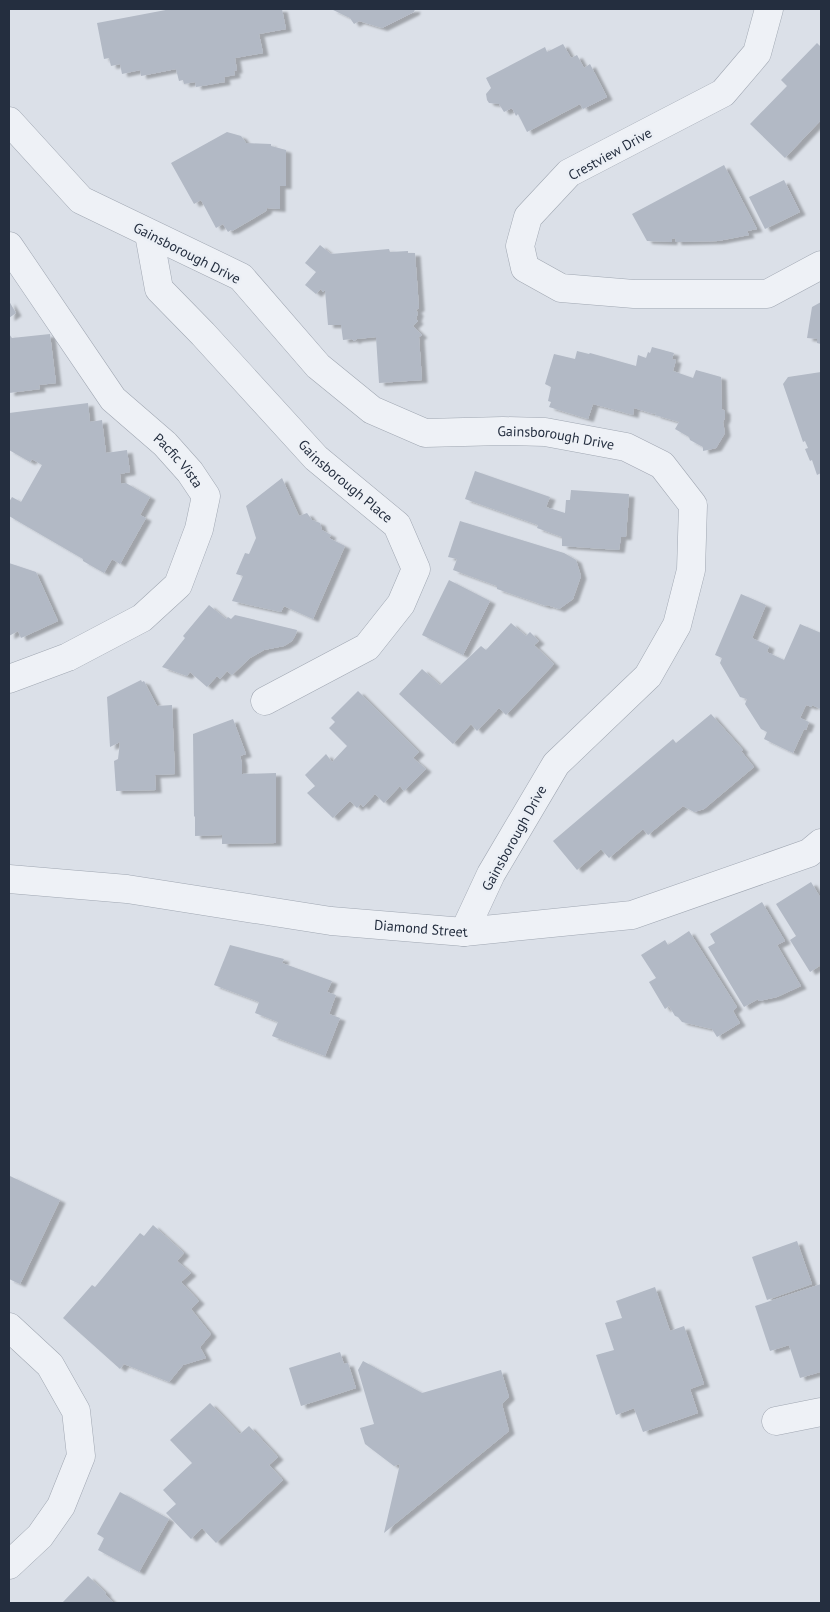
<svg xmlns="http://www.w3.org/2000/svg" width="830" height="1612" font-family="'PT Sans',sans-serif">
<defs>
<filter id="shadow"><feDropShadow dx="5.5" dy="3" stdDeviation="1" flood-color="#0004"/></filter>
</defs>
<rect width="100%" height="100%" fill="#dbe0e8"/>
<!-- building -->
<path fill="#b2b9c5" filter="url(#shadow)" d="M 171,9 L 282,9 L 286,29 L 259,34 L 263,53 L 235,58 L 237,70 L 234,71 L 235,75 L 224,77 L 225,82 L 196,87 L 195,82 L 184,84 L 183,80 L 179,81 L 176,69 L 141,76 L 140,70 L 122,74 L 120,64 L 111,66 L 109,58 L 104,59 L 97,23 Z
M 331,9 L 415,9 L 414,12 L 382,28 L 359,21 L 354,24 L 350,18 Z
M 817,43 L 821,47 L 821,120 L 785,158 L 750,124 L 787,86 L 781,80 Z
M 563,44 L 571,58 L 577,55 L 584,68 L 590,64 L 607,97 L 583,109 L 580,104 L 527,132 L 518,114 L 516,116 L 512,108 L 504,112 L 499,104 L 489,103 L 487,100 L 486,94 L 491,88 L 486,78 L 545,47 L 547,52 Z
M 227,132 L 241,136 L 246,143 L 271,144 L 271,146 L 286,150 L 286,186 L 280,186 L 280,209 L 267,208 L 266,211 L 232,231 L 231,230 L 228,232 L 223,224 L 216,228 L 201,200 L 194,204 L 171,163 Z
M 724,165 L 757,229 L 747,231 L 749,235 L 718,241 L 676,242 L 675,238 L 672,239 L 672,242 L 647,241 L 632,214 Z
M 784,180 L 800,212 L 765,229 L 749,197 Z
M 320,245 L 331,254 L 389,249 L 390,252 L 408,251 L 408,253 L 415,253 L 419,308 L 416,310 L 418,313 L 416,319 L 418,321 L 413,326 L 422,335 L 419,337 L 422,380 L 379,383 L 376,337 L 357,339 L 354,341 L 352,339 L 343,340 L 341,325 L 328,325 L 325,290 L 323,292 L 321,289 L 316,294 L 305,285 L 316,272 L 305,263 Z
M 9,301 L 16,313 L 9,318 Z
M 821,302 L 821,344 L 817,343 L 817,339 L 807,338 L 812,307 Z
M 9,334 L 12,338 L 50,334 L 56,383 L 39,385 L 40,389 L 9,393 Z
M 652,347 L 674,353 L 672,359 L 676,360 L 673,371 L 693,378 L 696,370 L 721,377 L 722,409 L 725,411 L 725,418 L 723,422 L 725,433 L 716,448 L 703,451 L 703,447 L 690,440 L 689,437 L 675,429 L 679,422 L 655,415 L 656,412 L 654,414 L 634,408 L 633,415 L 593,404 L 588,419 L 549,407 L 551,402 L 548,401 L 551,387 L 545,384 L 554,354 L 575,359 L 577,351 L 589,354 L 590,353 L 636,366 L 638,355 L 646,358 L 648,352 L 650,353 Z
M 821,372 L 821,473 L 817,475 L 812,460 L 810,461 L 805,449 L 808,448 L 805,441 L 803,442 L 783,384 L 788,377 Z
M 88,403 L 90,422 L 102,420 L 106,453 L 127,450 L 130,472 L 120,474 L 121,484 L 126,483 L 150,497 L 140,515 L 146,518 L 120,564 L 112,559 L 104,573 L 83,561 L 83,559 L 9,516 L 9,502 L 12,497 L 21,502 L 42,465 L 32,459 L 30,462 L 9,450 L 9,413 Z
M 475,471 L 550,497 L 546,507 L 565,513 L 566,500 L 570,500 L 571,490 L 629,494 L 626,537 L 621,537 L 619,550 L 562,546 L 562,537 L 537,528 L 538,525 L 465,499 Z
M 282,478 L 299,516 L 307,513 L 312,520 L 320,523 L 322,530 L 331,535 L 329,538 L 345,546 L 313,619 L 284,606 L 281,612 L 232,601 L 243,576 L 236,574 L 245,553 L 249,554 L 256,538 L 246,506 Z
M 460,521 L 564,553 L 576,560 L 581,576 L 573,599 L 559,609 L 547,605 L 546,606 L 497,589 L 497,586 L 453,570 L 457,559 L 448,557 Z
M 9,563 L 36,572 L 58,621 L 21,638 L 18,631 L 9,636 Z
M 449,580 L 490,601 L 463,655 L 422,635 Z
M 741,594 L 766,605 L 752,638 L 769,646 L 767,652 L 784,660 L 800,624 L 821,633 L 821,709 L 812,705 L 812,707 L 806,705 L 800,718 L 809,722 L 806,730 L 804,729 L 793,753 L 764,739 L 767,732 L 761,729 L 745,704 L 747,699 L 740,697 L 720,663 L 722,658 L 715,655 Z
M 209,605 L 226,619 L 228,617 L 231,619 L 235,615 L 297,630 L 296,634 L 292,641 L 284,646 L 264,650 L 250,658 L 232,675 L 227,671 L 220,679 L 217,676 L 207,687 L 190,672 L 187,676 L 162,667 L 185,638 L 183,636 Z
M 511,623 L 526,636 L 530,632 L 539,641 L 534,645 L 554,664 L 506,715 L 499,708 L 477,731 L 471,724 L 453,744 L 399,694 L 422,669 L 440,685 L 481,646 L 486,650 Z
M 141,680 L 142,682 L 144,681 L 157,706 L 172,705 L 175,774 L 155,775 L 156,790 L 116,791 L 114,761 L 118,759 L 120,742 L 110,747 L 107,697 Z
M 358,691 L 419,752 L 413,758 L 426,769 L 404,791 L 400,786 L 384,803 L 375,794 L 363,807 L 361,804 L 357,808 L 350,801 L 333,818 L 307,793 L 315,786 L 305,775 L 326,754 L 332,762 L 347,746 L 329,728 L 335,722 L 331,718 Z
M 711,714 L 743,750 L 741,751 L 754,767 L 704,809 L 694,812 L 683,806 L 648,835 L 643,829 L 609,858 L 601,849 L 577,870 L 553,841 L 673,739 L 676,743 Z
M 233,719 L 246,754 L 240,756 L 242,763 L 242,774 L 276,773 L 276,843 L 222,844 L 222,835 L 195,836 L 195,816 L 194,817 L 193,734 Z
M 811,882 L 820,897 L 821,896 L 821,965 L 810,972 L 790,940 L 796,936 L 776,904 Z
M 762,902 L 785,941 L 777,945 L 801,986 L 777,997 L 759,1001 L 758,999 L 744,1007 L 708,947 L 715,943 L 710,934 Z
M 689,931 L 737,1007 L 733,1011 L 740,1023 L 717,1037 L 712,1029 L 682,1022 L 678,1017 L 675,1016 L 669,1006 L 665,1009 L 649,982 L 656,978 L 641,955 L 665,940 L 668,945 Z
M 230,945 L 284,959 L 282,963 L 332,981 L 327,992 L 336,995 L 329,1014 L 340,1018 L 325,1056 L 272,1036 L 278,1022 L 255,1013 L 259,1002 L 214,985 Z
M 10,1176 L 60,1200 L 20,1284 L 9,1279 Z
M 153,1225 L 184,1253 L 177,1261 L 191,1273 L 181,1282 L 199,1301 L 191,1309 L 211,1334 L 200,1347 L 206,1358 L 183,1365 L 169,1382 L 124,1364 L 120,1369 L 63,1318 L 92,1285 L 95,1287 L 140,1233 L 144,1236 Z
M 797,1241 L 812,1284 L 767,1300 L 752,1257 Z
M 821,1284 L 821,1376 L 820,1372 L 800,1378 L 789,1345 L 770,1351 L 755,1306 Z
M 655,1287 L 670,1331 L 684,1326 L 704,1384 L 690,1389 L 698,1413 L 643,1432 L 634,1408 L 616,1415 L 596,1355 L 614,1350 L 605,1323 L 622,1318 L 616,1301 Z
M 340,1352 L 344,1364 L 348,1363 L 356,1388 L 301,1406 L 289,1368 Z
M 363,1361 L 422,1393 L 501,1370 L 509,1397 L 502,1404 L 509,1431 L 384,1533 L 400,1464 L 394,1466 L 365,1444 L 360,1428 L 374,1424 L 358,1370 Z
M 210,1403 L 240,1434 L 249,1426 L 278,1457 L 269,1465 L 283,1480 L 216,1543 L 202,1528 L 191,1539 L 166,1513 L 176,1504 L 163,1490 L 192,1463 L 170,1440 Z
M 120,1492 L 169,1519 L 139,1572 L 98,1550 L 104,1538 L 97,1534 Z
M 88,1576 L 106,1593 L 105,1594 L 114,1603 L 62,1603 Z"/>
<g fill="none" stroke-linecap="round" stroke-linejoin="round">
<defs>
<g id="minor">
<path d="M 769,9 L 757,53 L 723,93 L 569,173 L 528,217 L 520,246 L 525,268 L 561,288 L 634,294 L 767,294 L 821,265"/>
<path id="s1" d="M 9,121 L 81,200 L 241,277 L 318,366 L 372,410 L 425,433 L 503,431 L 545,432 L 626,447 L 662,465 L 693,505 L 691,570 L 677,625 L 648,676 L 556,764 L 491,874 L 464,932"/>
<path id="s2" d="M 149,234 L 159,289 L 203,334 L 316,458 L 397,525 L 416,569 L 401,604 L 367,647 L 265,701"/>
<path id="s3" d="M 9,246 L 113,399 L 165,444 L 190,472 L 206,496 L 199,529 L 178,585 L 142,618 L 68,657 L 9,679"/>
<path id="s4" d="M 9,879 L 127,889 L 331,921 L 464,932 L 632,915 L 809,853 L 821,843"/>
<path d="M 9,1327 L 50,1365 L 76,1411 L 81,1456 L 61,1506 L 40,1536 L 9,1565"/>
<path d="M 776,1421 L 821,1412"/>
</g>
</defs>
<!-- minor casing -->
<use href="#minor" stroke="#a0a7b2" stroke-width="29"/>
<!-- minor -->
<use href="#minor" stroke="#eef1f6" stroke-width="28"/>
</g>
<g text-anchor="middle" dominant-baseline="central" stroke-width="5" stroke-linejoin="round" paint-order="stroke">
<!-- street labels -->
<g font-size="14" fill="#242e3f" stroke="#ebeff5">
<text transform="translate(610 154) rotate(-29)">Crestview Drive</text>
<text transform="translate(187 253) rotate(27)">Gainsborough Drive</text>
<text stroke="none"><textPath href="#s1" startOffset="661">Gainsborough Drive</textPath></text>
<text stroke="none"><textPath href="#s3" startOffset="275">Pacfic Vista</textPath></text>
<text stroke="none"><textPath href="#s2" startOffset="324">Gainsborough Place</textPath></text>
<text transform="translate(514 838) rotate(-61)">Gainsborough Drive</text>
<text stroke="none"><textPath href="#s4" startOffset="415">Diamond Street</textPath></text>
</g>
</g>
<!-- border -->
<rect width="830" height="1612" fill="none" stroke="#242e3f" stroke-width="20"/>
</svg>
